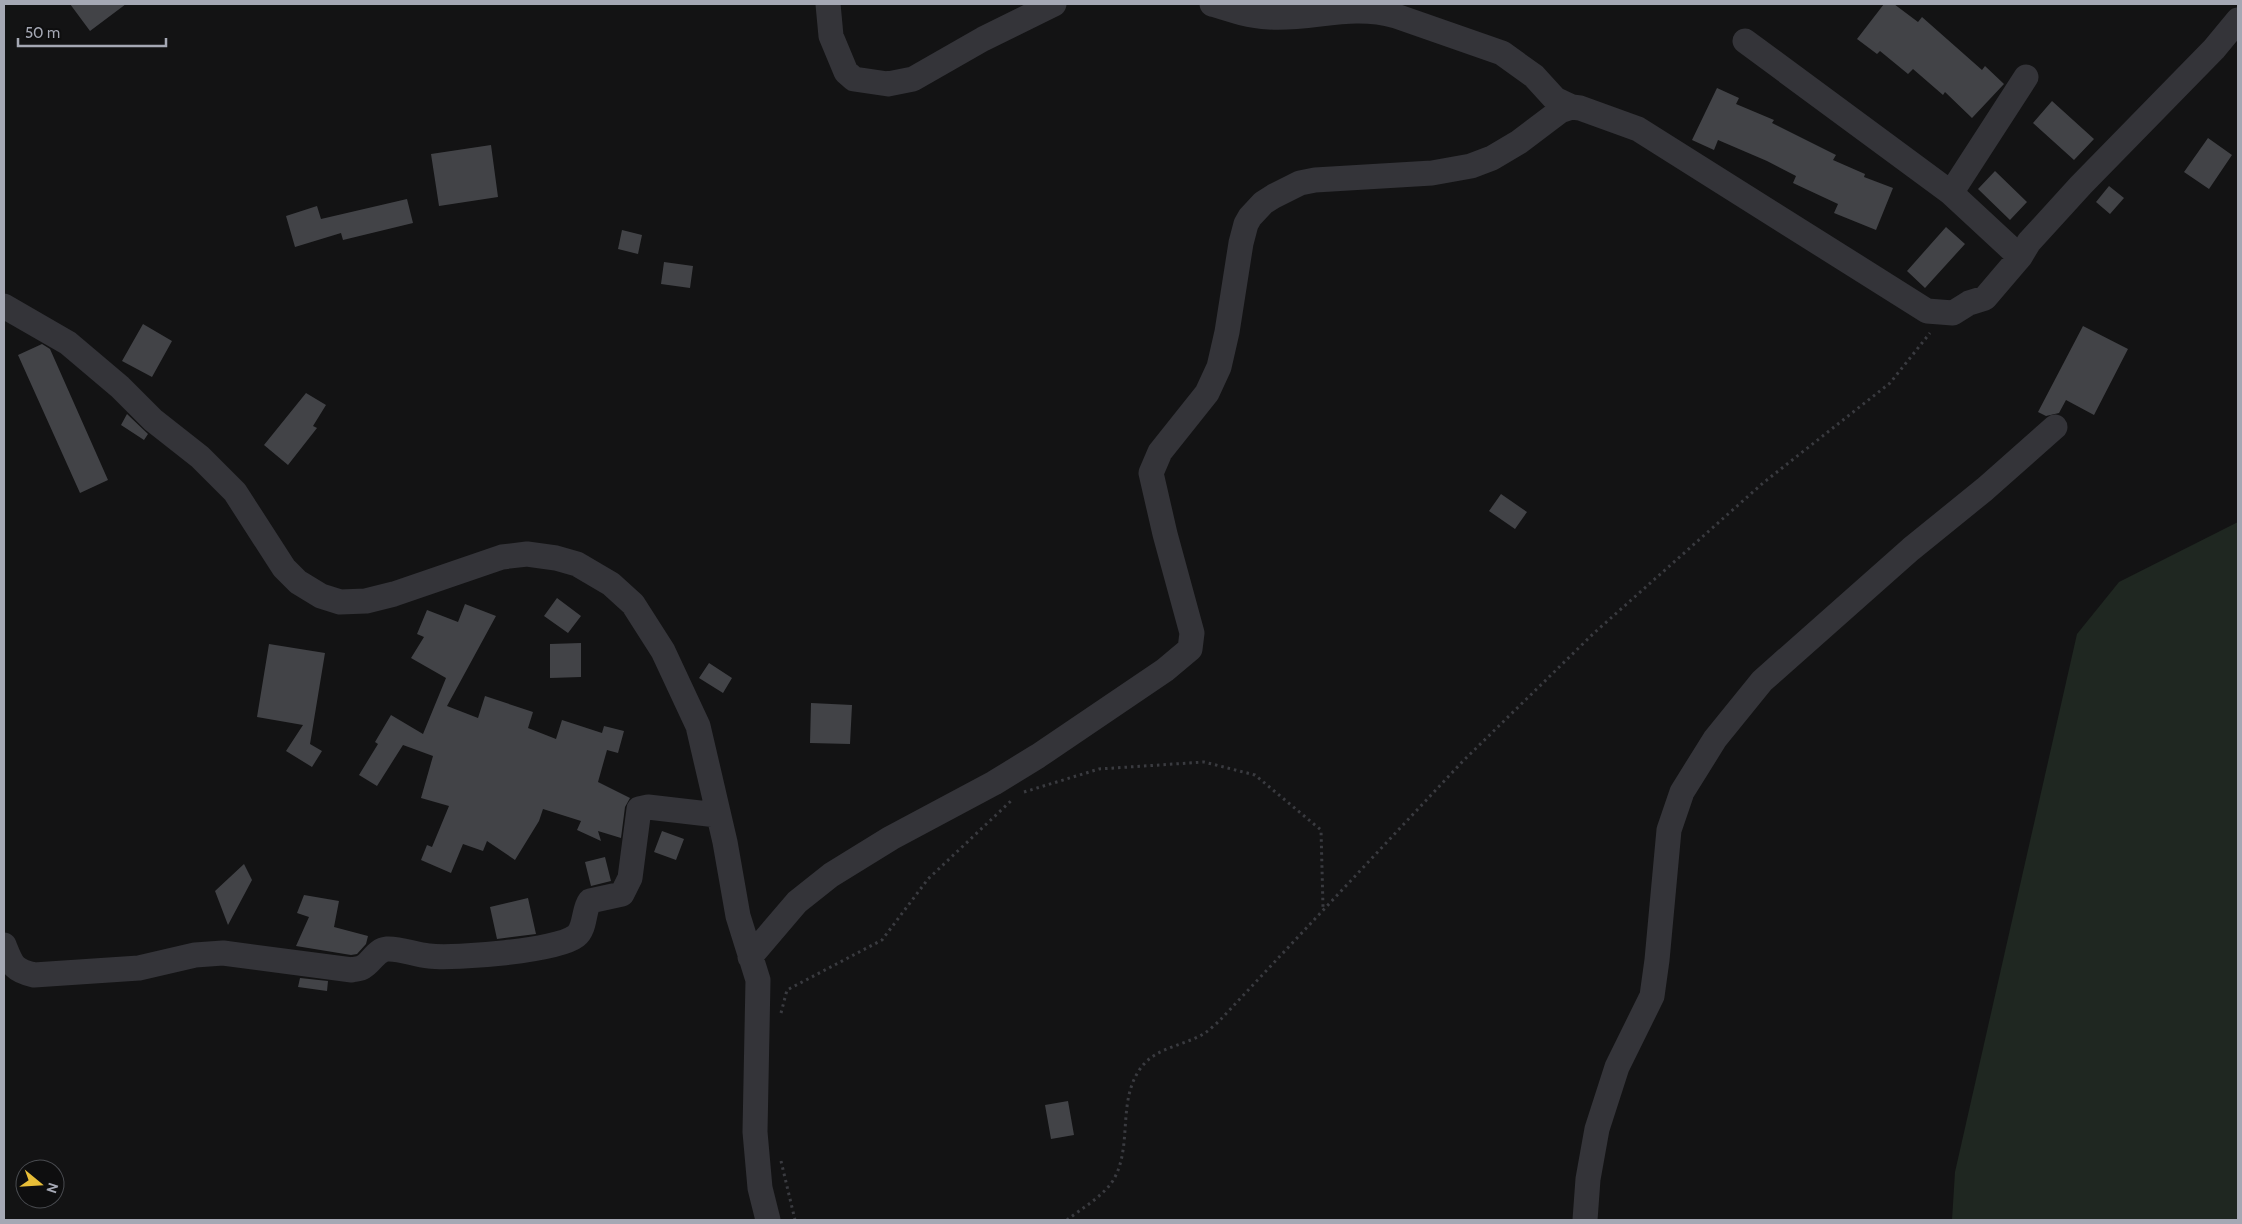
<svg xmlns="http://www.w3.org/2000/svg" width="2242" height="1224" font-family="Cabin,sans-serif">
<rect width="100%" height="100%" fill="#131314"/>
<!-- green -->
<path fill="#1f2721" d="M 2238,522 L 2238,1220 L 1952,1220 L 1955,1172 L 2077,634 L 2119,582 Z"/>
<!-- building -->
<path fill="#424347" d="M 70,4 L 126,4 L 90,31 Z
M 1884,4 L 1894,4 L 1918,22 L 1922,17 L 1982,70 L 1985,66 L 2004,84 L 1972,118 L 1945,92 L 1943,95 L 1913,69 L 1908,74 L 1880,51 L 1877,54 L 1857,39 Z
M 1717,88 L 1739,98 L 1736,104 L 1774,120 L 1772,123 L 1836,155 L 1833,160 L 1865,174 L 1864,177 L 1893,188 L 1876,230 L 1834,213 L 1838,204 L 1793,183 L 1796,176 L 1767,161 L 1718,140 L 1714,150 L 1692,140 Z
M 2052,101 L 2094,139 L 2074,160 L 2033,123 Z
M 2208,138 L 2232,155 L 2209,189 L 2184,172 Z
M 491,145 L 498,197 L 439,206 L 431,154 Z
M 1995,171 L 2027,202 L 2010,220 L 1978,189 Z
M 2109,186 L 2124,198 L 2110,214 L 2096,202 Z
M 407,199 L 413,223 L 343,240 L 341,233 L 295,247 L 286,216 L 317,206 L 321,219 Z
M 1946,227 L 1965,244 L 1925,288 L 1907,271 Z
M 622,230 L 642,235 L 638,254 L 618,249 Z
M 664,262 L 693,266 L 690,288 L 661,284 Z
M 143,324 L 172,341 L 152,377 L 122,361 Z
M 2083,326 L 2128,349 L 2094,415 L 2066,400 L 2059,413 L 2046,416 L 2038,412 Z
M 42,344 L 50,349 L 108,480 L 80,493 L 18,355 Z
M 306,393 L 326,405 L 313,426 L 317,428 L 288,465 L 264,445 Z
M 127,414 L 148,434 L 144,440 L 121,425 Z
M 1501,494 L 1527,512 L 1515,529 L 1489,511 Z
M 557,598 L 581,616 L 568,633 L 544,616 Z
M 465,604 L 496,616 L 447,706 L 478,718 L 485,696 L 533,712 L 528,728 L 556,739 L 562,720 L 602,733 L 604,726 L 624,731 L 618,753 L 607,750 L 598,782 L 630,798 L 625,807 L 621,838 L 598,831 L 601,841 L 577,830 L 581,821 L 543,809 L 539,821 L 515,860 L 487,841 L 483,851 L 463,844 L 451,873 L 421,860 L 427,845 L 432,847 L 449,806 L 421,798 L 433,756 L 403,745 L 377,786 L 359,775 L 378,744 L 375,742 L 391,715 L 423,734 L 446,678 L 411,658 L 424,637 L 417,634 L 427,610 L 458,622 Z
M 581,643 L 581,677 L 550,678 L 550,644 Z
M 269,644 L 325,653 L 310,744 L 322,751 L 312,767 L 286,751 L 303,725 L 257,717 Z
M 709,663 L 732,678 L 723,693 L 699,678 Z
M 811,703 L 852,705 L 850,744 L 810,743 Z
M 662,831 L 684,839 L 676,860 L 654,852 Z
M 605,857 L 611,881 L 591,886 L 585,862 Z
M 244,864 L 252,880 L 228,925 L 215,891 Z
M 304,895 L 339,901 L 334,927 L 368,936 L 366,944 L 357,954 L 351,955 L 296,946 L 309,917 L 297,913 Z
M 528,898 L 536,934 L 497,939 L 490,907 Z
M 300,978 L 328,981 L 327,991 L 298,987 Z
M 1068,1101 L 1074,1135 L 1051,1139 L 1045,1105 Z"/>
<g fill="none" stroke-linecap="round" stroke-linejoin="round">
<!-- path -->
<path stroke="#3a3b40" stroke-width="3" stroke-dasharray="2.5 4" stroke-linecap="butt" d="M 1024,792 L 1099,769 L 1204,762 L 1255,775 L 1321,830 L 1323,907
M 781,1013 L 787,990 L 882,940 L 928,879 L 1013,799
M 781,1161 L 795,1220
M 1067,1220 C 1082,1208 1106,1195 1115,1177 C 1133,1142 1116,1096 1144,1064 C 1159,1047 1186,1045 1205,1033 C 1211,1029 1217,1023 1222,1018 L 1463,761 L 1594,633 L 1763,483 L 1890,383 L 1930,333"/>
<!-- minor -->
<path stroke="#343439" stroke-width="25" d="M 828,4 L 831,36 L 846,72 L 854,79 L 888,84 L 913,79 L 983,39 L 1054,4
M 1212,4 C 1231,10 1249,16 1269,17 C 1313,20 1350,3 1396,16 L 1502,53 L 1534,76 L 1555,99 L 1572,107
M 1745,41 L 1951,193 L 2020,257
M 1951,193 L 2026,77
M 4,306 L 68,343 L 120,387 L 153,420 L 200,457 L 235,492 L 284,568 L 298,582 L 321,596 L 340,602 L 366,601 L 394,594 L 502,557 L 527,554 L 556,558 L 577,564 L 611,584 L 633,604 L 663,651 L 698,726 L 725,842 L 738,916 L 758,980 L 755,1132 L 760,1188 L 768,1220
M 4,945 C 12,965 13,970 34,975 L 139,968 L 195,955 L 223,953 L 352,970 C 355,969 360,969 363,967 C 372,962 376,950 387,949 C 400,948 415,955 429,956 C 455,959 557,951 576,936 C 586,928 583,910 590,901 L 622,894 L 630,878 L 639,809 L 648,807 L 717,815
M 750,957 L 797,902 L 831,875 L 891,838 L 994,783 L 1038,756 L 1165,670 L 1190,649 L 1192,633 L 1165,534 L 1151,473 L 1160,452 L 1207,393 L 1219,367 L 1227,332 L 1241,243 L 1246,224 L 1250,217 L 1263,203 L 1274,196 L 1300,183 L 1315,180 L 1432,173 L 1471,166 L 1492,158 L 1519,142 L 1560,111 L 1572,107 L 1580,108 L 1638,129 L 1927,311 L 1953,313 L 1969,303 L 1985,298 L 2020,257 L 2029,242 L 2081,185 L 2214,49 L 2238,20
M 1585,1220 L 1588,1179 L 1597,1129 L 1617,1067 L 1652,996 L 1657,960 L 1669,830 L 1682,792 L 1715,739 L 1762,681 L 1911,549 L 1985,489 L 2055,427"/>
</g>
<!-- border -->
<rect width="2242" height="1224" fill="none" stroke="#a5a8b4" stroke-width="10"/>
<!-- north arrow -->
<g transform="translate(40 1184) rotate(108)"><circle r="24" fill="#0e0e0f" stroke="#4a4c51"/>
<path d="M0-4L9 19L0 12L-9 19Z" fill="#e8be38"/>
<text y="-8" font-size="14" font-weight="bold" text-anchor="middle" fill="#a5a8b4">N</text>
</g>
<!-- scale -->
<path d="M18 38v8h148v-8" fill="none" stroke="#a5a8b4" stroke-width="2.5"/>
<text x="25" y="38" font-size="15" fill="#a5a8b4" stroke="#0e0e0f" stroke-width="4" paint-order="stroke">50 m</text>
</svg>
